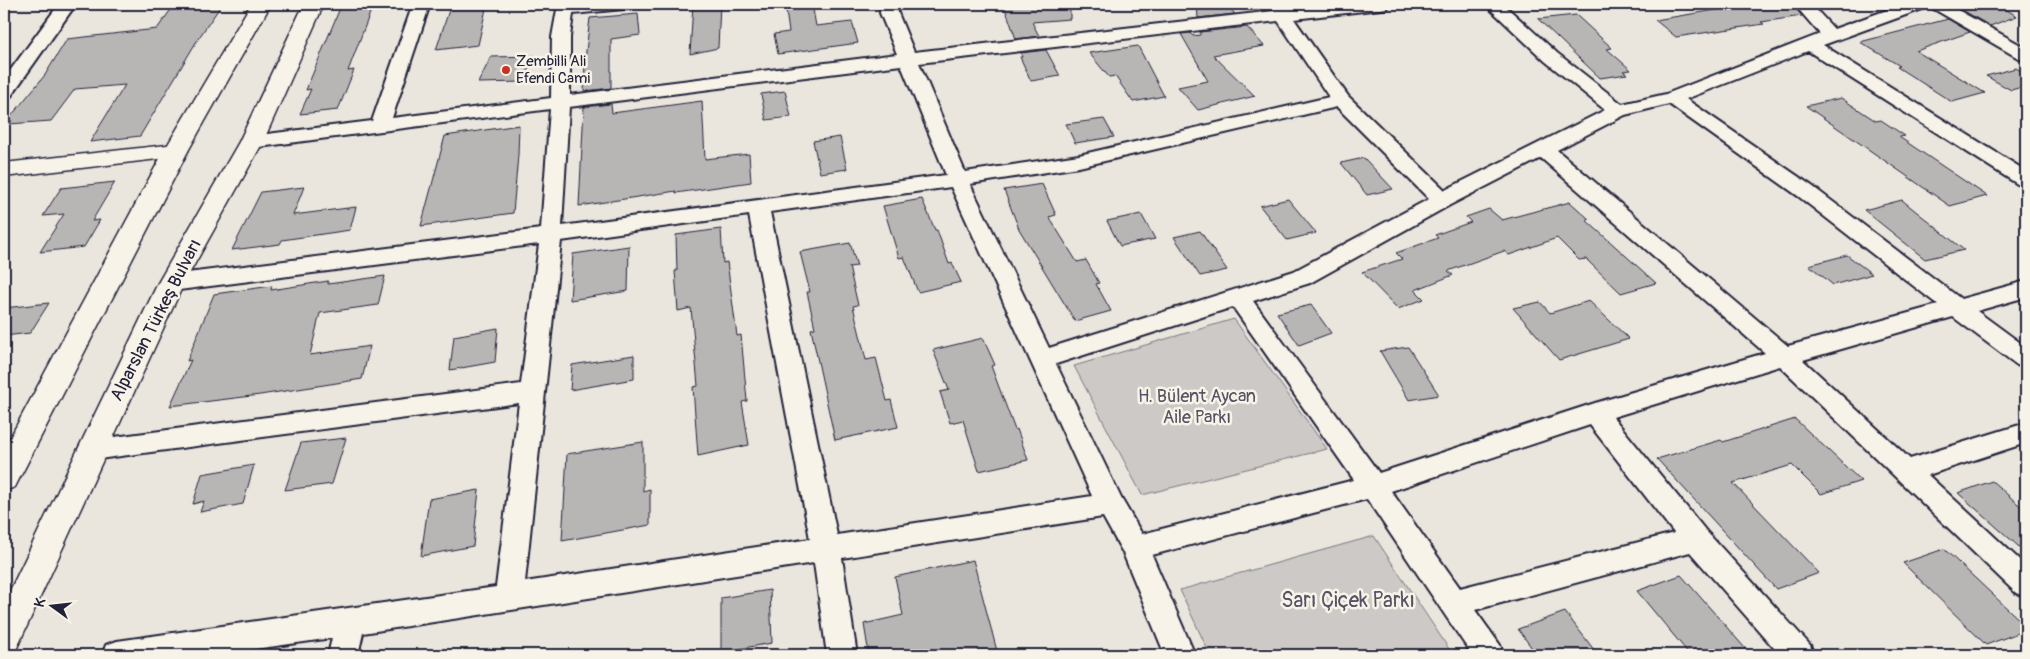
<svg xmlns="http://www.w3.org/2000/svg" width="2030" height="659" font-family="Pangolin,sans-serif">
<rect width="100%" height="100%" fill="#eae6de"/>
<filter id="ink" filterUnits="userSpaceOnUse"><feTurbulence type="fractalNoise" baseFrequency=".02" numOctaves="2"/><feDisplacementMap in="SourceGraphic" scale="10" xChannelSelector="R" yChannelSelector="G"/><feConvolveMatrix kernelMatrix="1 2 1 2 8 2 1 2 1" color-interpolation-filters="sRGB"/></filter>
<g filter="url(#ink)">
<!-- green -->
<path fill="#cdc9c6" stroke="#787680" d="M 1234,319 L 1327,449 L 1142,495 L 1074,366 Z
M 1374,536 L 1453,655 L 1210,655 L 1180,590 Z"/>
<!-- building -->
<path fill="#b8b6b5" stroke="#22223b" d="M 222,4 L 198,39 L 140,136 L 90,142 L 125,85 L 75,89 L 51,121 L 9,124 L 12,121 L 7,121 L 45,75 L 67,39 L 157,29 L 172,8 Z
M 451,4 L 487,4 L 478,45 L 436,50 Z
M 693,4 L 720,4 L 718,48 L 690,54 Z
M 785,4 L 812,4 L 816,26 L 852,22 L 858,43 L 778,54 L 774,34 L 789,32 Z
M 1021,4 L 1070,4 L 1070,19 L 1032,22 L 1039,36 L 1016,39 L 1004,5 Z
M 1197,4 L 1226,4 L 1235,14 L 1198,18 Z
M 1715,4 L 1792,4 L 1802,16 L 1761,22 L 1764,24 L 1676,37 L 1655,20 L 1722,9 Z
M 1962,4 L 2004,5 L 2005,9 L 2017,16 L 1990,26 L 1964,11 Z
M 373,5 L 348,71 L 354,70 L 338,110 L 300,114 L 311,89 L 306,90 L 340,8 Z
M 638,14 L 640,35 L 611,39 L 611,88 L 584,91 L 585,60 L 590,18 Z
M 1576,15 L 1612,48 L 1607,49 L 1631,70 L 1623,71 L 1627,74 L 1600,78 L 1538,19 Z
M 1948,19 L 1970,32 L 1916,51 L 1985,93 L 1952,102 L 1897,67 L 1900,66 L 1860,42 Z
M 1247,27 L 1264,46 L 1213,55 L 1255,96 L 1198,110 L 1178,87 L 1208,81 L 1181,34 L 1190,33 L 1193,36 L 1200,35 L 1200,32 Z
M 1138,46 L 1164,96 L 1133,102 L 1115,76 L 1109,77 L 1089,53 Z
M 1046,50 L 1060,76 L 1031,81 L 1020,57 L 1022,57 L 1021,53 Z
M 535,56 L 522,82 L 478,83 L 491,57 Z
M 2016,68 L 2026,74 L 2026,86 L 2011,90 L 1986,76 Z
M 785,91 L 791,117 L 766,120 L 761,94 Z
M 1841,98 L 1876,121 L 1881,120 L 1905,136 L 1899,137 L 1987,196 L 1950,206 L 1806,106 Z
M 702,101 L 705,159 L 749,154 L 751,182 L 676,193 L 676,191 L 579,206 L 584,107 L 611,104 L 612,113 Z
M 1104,119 L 1114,137 L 1075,143 L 1066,124 Z
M 519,125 L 518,155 L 513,213 L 421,226 L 445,136 Z
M 840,137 L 847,169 L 820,173 L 813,141 Z
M 1364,158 L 1393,189 L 1367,195 L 1341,163 Z
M 115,182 L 92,221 L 100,220 L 84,247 L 40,252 L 64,214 L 43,216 L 61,188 Z
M 1042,184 L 1056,215 L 1049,217 L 1077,262 L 1086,260 L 1099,283 L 1096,284 L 1111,311 L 1075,321 L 1019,229 L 1004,190 Z
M 304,187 L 293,215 L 356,207 L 350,230 L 282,240 L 280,244 L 232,250 L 261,192 Z
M 922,199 L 935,230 L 937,230 L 949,264 L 952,263 L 961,282 L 918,292 L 904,257 L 899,258 L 883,206 Z
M 1288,199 L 1316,233 L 1287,240 L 1260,206 Z
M 1902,200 L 1964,250 L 1925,259 L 1864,210 Z
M 1570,202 L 1589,219 L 1586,220 L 1656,283 L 1621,293 L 1586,259 L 1579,260 L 1557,238 L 1509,255 L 1504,251 L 1448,271 L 1453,275 L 1415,290 L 1424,299 L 1398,309 L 1362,272 L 1402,259 L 1396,253 L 1438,238 L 1435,235 L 1471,222 L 1466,217 L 1489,209 L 1502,220 Z
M 1141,214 L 1155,239 L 1120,246 L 1107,221 Z
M 721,229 L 723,263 L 727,262 L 737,336 L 741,335 L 747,401 L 742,402 L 749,445 L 698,456 L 693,387 L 698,386 L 691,308 L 678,311 L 675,271 L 677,271 L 676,235 Z
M 1200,231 L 1227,270 L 1200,276 L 1174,237 Z
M 850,243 L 857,266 L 849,267 L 858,305 L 853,306 L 866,360 L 876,358 L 887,401 L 891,400 L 898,427 L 835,440 L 811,329 L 815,328 L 807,292 L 810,292 L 800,252 Z
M 629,246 L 628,291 L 570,300 L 573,254 Z
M 1847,255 L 1872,274 L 1833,285 L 1809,265 Z
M 385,276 L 378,305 L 320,313 L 310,355 L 370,346 L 362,379 L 260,395 L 170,406 L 191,360 L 187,361 L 214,294 L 272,286 L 271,290 L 328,281 L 328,284 Z
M 1589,301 L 1629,339 L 1559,360 L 1513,308 L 1540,302 L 1550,313 Z
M 49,303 L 30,333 L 4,336 L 4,308 Z
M 1311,305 L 1331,333 L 1299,345 L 1277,313 Z
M 498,328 L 495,362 L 450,370 L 454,336 Z
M 983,338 L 995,365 L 991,366 L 1015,430 L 1017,429 L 1028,460 L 979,471 L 963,420 L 950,423 L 940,392 L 949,390 L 933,350 Z
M 1408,347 L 1439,395 L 1409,400 L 1380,351 Z
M 634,355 L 634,379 L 570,390 L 572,365 Z
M 1795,419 L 1861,481 L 1821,494 L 1792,465 L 1733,483 L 1819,573 L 1776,589 L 1657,459 L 1721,440 L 1723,442 Z
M 346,438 L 332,484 L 285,490 L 301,443 Z
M 643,442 L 643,491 L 650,489 L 650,525 L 562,541 L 567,454 Z
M 254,465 L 243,504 L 200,512 L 204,501 L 193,504 L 202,474 Z
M 1992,481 L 2026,511 L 2026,553 L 1958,493 Z
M 479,490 L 473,546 L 421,556 L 429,499 Z
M 1944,549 L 2026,626 L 2026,630 L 1986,645 L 1903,563 Z
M 973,560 L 998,655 L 869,655 L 864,624 L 903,615 L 895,577 Z
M 1681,575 L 1751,655 L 1690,655 L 1637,591 Z
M 770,590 L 772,643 L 721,652 L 721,598 Z
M 1565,612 L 1598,655 L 1537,655 L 1518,629 Z"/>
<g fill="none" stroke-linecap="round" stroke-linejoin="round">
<defs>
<path id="minor" d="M 59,4 L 76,4 L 11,96 L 4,98 L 4,79 Z
M 413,4 L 430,4 L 392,118 L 551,98 L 552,37 L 558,4 L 632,4 L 629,8 L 623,9 L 573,14 L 570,37 L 570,95 L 897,54 L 880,13 L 881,4 L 897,4 L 898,13 L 914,52 L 1274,11 L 1274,4 L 1290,4 L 1291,9 L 1338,4 L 1389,4 L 1387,8 L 1381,9 L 1294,19 L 1348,96 L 1445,190 L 1605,110 L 1545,61 L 1485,4 L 1503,4 L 1557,53 L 1622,104 L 1666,94 L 1820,34 L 1794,4 L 1811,4 L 1834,29 L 1904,4 L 1947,4 L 2026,48 L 2026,60 L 2020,59 L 1927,5 L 1925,8 L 1823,45 L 2026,171 L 2026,186 L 2019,185 L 1808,51 L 1686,99 L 1812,186 L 1961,299 L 2026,281 L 2026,297 L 1977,311 L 2026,347 L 2026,368 L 2017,365 L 1953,317 L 1803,360 L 1910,459 L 2026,423 L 2026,443 L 1928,475 L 2026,566 L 2026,597 L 2016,593 L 1780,366 L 1613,417 L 1706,531 L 1810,645 L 1814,655 L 1780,655 L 1690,552 L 1475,610 L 1500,645 L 1504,655 L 1472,655 L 1367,499 L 1152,555 L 1195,655 L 1165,655 L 1123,553 L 1103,517 L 842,558 L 857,655 L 827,655 L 814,563 L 363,633 L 358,655 L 328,655 L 332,638 L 213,655 L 102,655 L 106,645 L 117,641 L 496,587 L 519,403 L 91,460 L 82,457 L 78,450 L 82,443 L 91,440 L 521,384 L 539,244 L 171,291 L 163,289 L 160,283 L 163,277 L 171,275 L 541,229 L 550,109 L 251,148 L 244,146 L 241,142 L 244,138 L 251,136 L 372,121 ZM 1278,21 L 1329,97 L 1079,155 L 965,172 L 919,63 ZM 901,65 L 946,175 L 562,226 L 569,107 ZM 1669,104 L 1798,196 L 1938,305 L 1788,346 L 1557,150 L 1625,115 ZM 1337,107 L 1429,199 L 1294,271 L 1049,348 L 970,184 L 1079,167 ZM 1541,158 L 1765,353 L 1595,403 L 1379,473 L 1253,301 L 1310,283 L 1450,205 ZM 951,187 L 1092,496 L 837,535 L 770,212 ZM 749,215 L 810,539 L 525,582 L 561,241 ZM 1233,307 L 1354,480 L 1142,534 L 1121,498 L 1056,364 ZM 1590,425 L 1674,533 L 1460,588 L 1391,491 Z"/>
<path id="tertiary" d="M 176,144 L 184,146 L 188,151 L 184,156 L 4,177 L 4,163 Z"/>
<path id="secondary" d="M 251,4 L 271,4 L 188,151 L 15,487 L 4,491 L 4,449 L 164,151 Z
M 304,4 L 324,4 L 263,142 L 184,283 L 16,650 L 4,655 L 4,603 L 158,283 L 239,142 Z"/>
</defs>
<!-- minor casing -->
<use href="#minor" stroke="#22223b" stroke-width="4"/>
<!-- tertiary casing -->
<use href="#tertiary" stroke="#22223b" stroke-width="3"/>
<!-- secondary casing -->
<use href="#secondary" stroke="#22223b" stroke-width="3"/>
<!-- minor -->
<use href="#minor" fill="#f7f3e8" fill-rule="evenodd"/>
<!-- tertiary -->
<use href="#tertiary" fill="#f7f3e8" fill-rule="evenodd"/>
<!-- secondary -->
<use href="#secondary" fill="#f7f3e8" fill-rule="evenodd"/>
</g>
</g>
<!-- markers -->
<circle fill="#c8321e" stroke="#f7f3e8" stroke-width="2" cx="506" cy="70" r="5"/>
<g text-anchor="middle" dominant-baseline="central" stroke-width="5" stroke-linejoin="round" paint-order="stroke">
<!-- far-poi labels -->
<g font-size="15" fill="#22223b" stroke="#f7f3e8" text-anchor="start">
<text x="516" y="61">Zembilli Ali<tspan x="516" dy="17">Efendi Cami</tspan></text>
</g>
<!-- street labels -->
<g font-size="18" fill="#22223b" stroke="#f7f3e8">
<text transform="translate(156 320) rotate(-63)">Alparslan Türkeş Bulvarı</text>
</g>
<!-- park labels -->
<g font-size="18" fill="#555465" stroke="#f7f3e8">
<text x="1197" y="396">H. Bülent Aycan<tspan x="1197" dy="21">Aile Parkı</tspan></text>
</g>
<!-- near-park labels -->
<g font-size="21" fill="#555465" stroke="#f7f3e8">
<text x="1348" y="600">Sarı Çiçek Parkı</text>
</g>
</g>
<!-- margin -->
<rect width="2030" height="659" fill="none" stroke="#f7f3e8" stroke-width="20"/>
<rect x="10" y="10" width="2010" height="639" fill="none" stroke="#22223b" stroke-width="2" filter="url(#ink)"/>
<!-- north arrow -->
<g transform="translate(52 606) rotate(285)" stroke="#f7f3e8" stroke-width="4" paint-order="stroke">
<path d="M0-4L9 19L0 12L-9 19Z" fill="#22223b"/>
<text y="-8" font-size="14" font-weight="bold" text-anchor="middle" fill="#22223b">K</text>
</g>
</svg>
